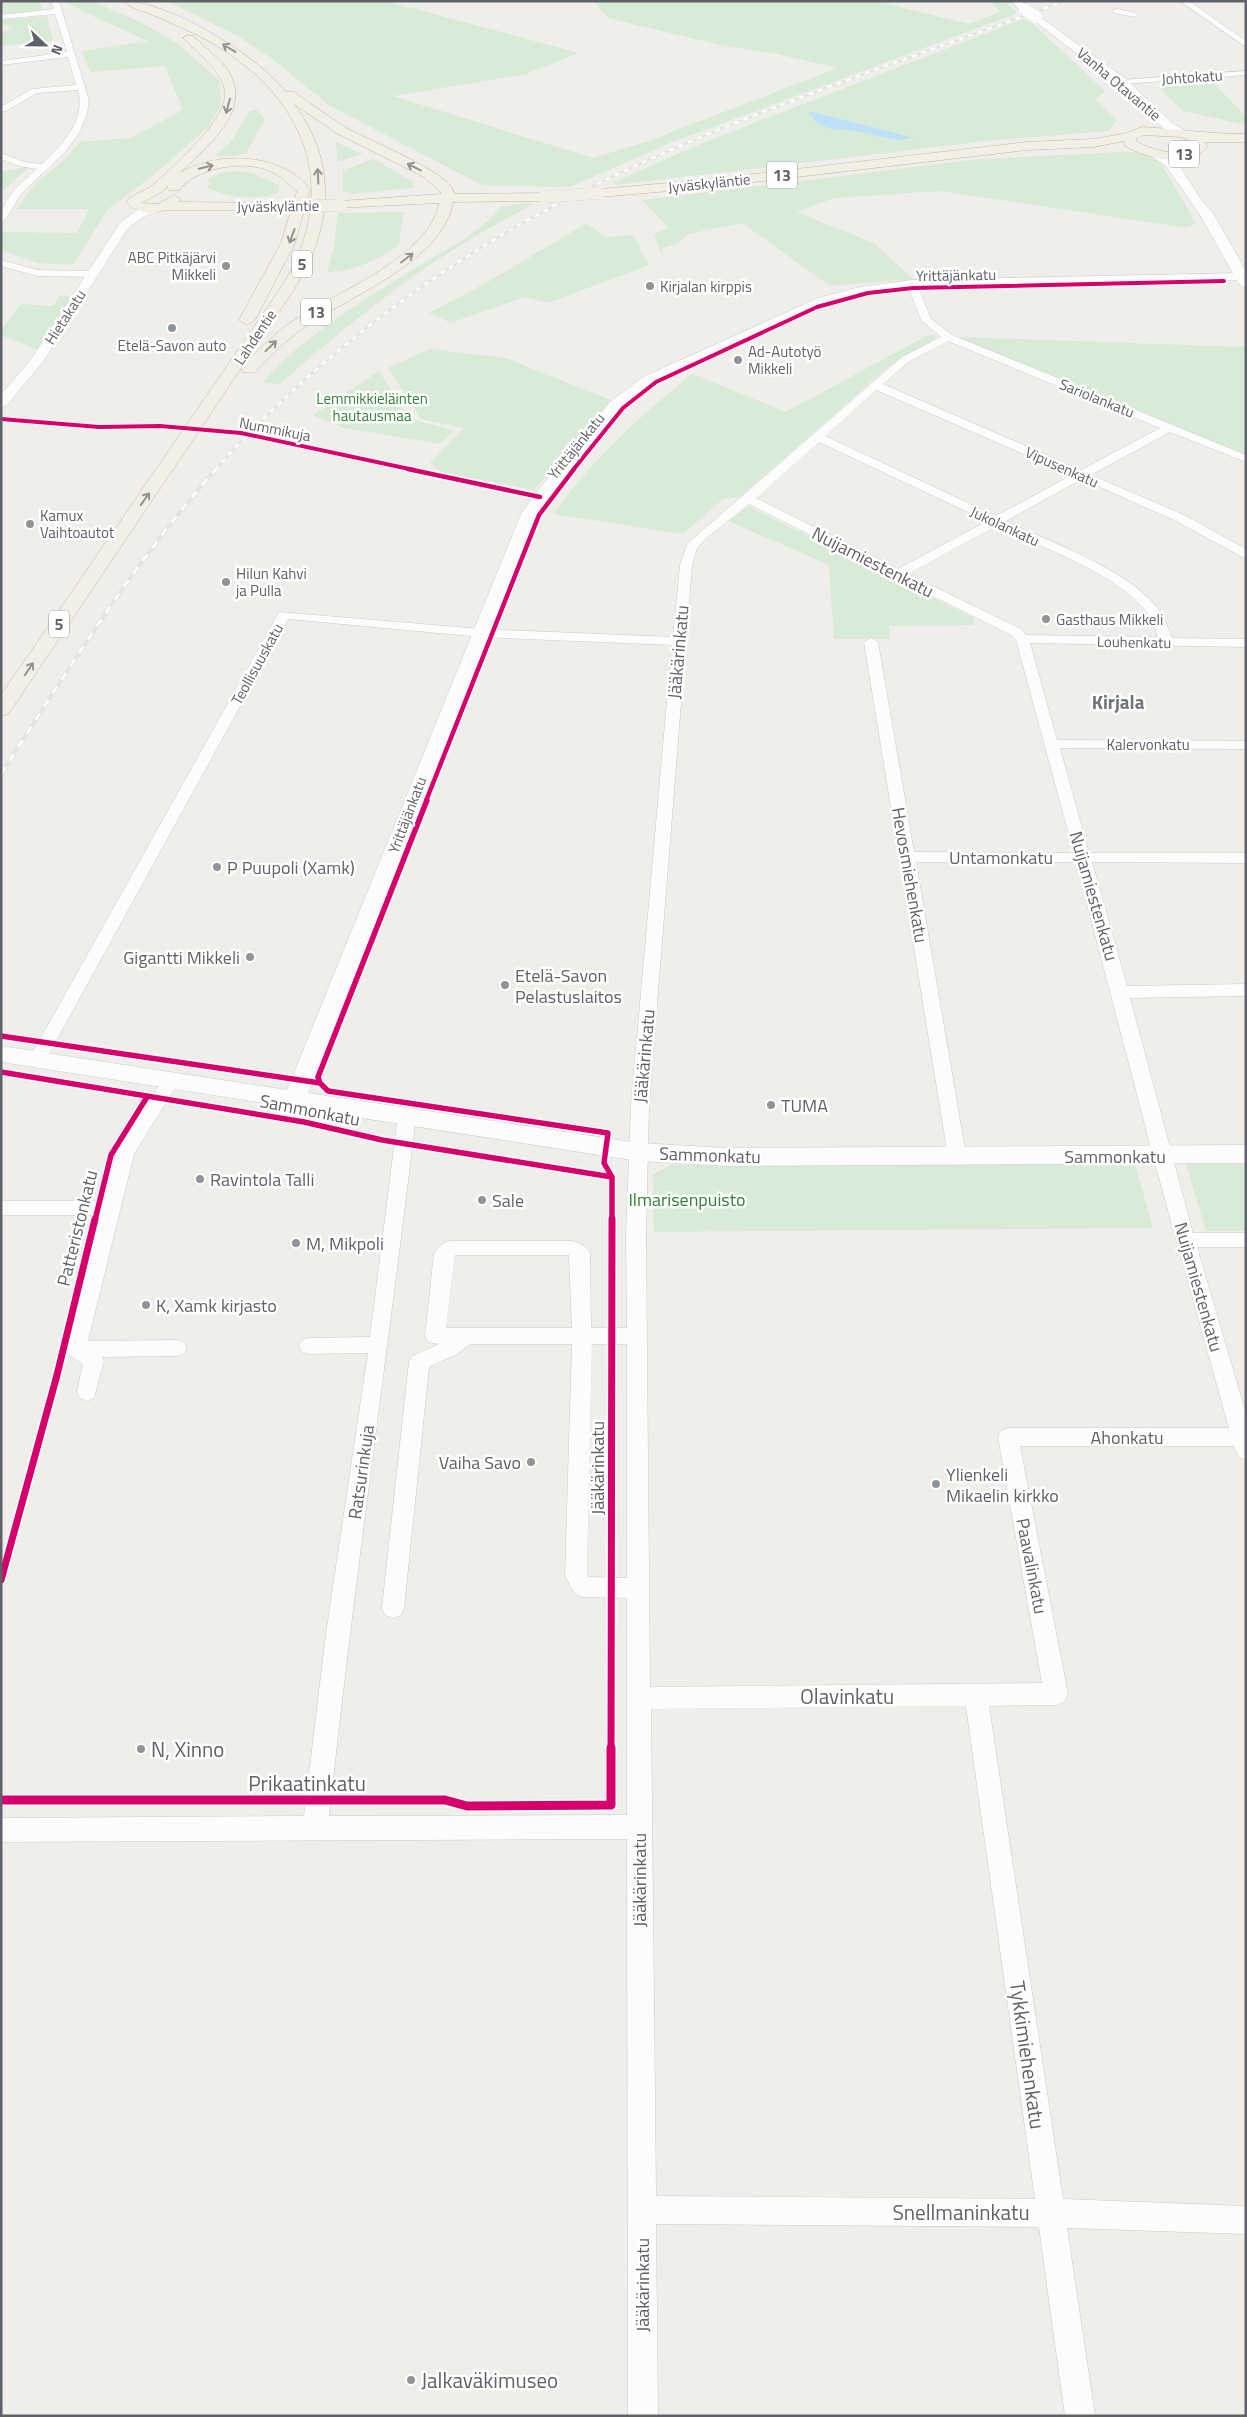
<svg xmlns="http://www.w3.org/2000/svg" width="1247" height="2417" font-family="'Titillium Web',sans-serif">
<rect width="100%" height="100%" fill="#efeeea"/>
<!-- green -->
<path fill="#d8ebd6" d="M 1,1 L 40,1 L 43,11 L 1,14 Z
M 66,1 L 92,1 L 140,22 L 177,43 L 219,80 L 221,104 L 209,126 L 156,173 L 108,209 L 73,265 L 38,263 L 1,250 L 2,232 L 77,233 L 89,209 L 17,209 L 33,186 L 66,158 L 80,142 L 130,138 L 183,110 L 165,66 L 90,72 L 82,51 L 148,41 L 86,13 Z
M 167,1 L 386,1 L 579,53 L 526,74 L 393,96 L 593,158 L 648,141 L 838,68 L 773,53 L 724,46 L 608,18 L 593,1 L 876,1 L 969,24 L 1000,12 L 990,1 L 1004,1 L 1015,10 L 1015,14 L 670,143 L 570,187 L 482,185 L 330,106 L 271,58 L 238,36 Z
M 47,16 L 53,41 L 1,46 L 1,32 L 13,29 L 1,22 L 1,20 Z
M 1023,19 L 1031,22 L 1105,91 L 1096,99 L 1117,120 L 1109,131 L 986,141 L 616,185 L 614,182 L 705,142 Z
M 1212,81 L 1246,117 L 1246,125 L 1183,111 L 1161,90 L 1166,84 Z
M 257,110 L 265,120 L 246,153 L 234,156 L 215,156 L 230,143 L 250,111 Z
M 336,142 L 363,154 L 337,162 Z
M 1124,152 L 1155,153 L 1196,223 L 1188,228 L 941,191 L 834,198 L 797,212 L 874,243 L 913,279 L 830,286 L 742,223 L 688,234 L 677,244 L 662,248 L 663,257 L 654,234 L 669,228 L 642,200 L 981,159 Z
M 374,159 L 413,182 L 413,188 L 353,194 L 343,191 L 343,170 Z
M 31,166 L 3,191 L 1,194 L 1,172 Z
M 238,171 L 252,173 L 279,185 L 279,192 C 263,202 222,197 207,187 L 210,184 L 208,179 L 220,173 Z
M 525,203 L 533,204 C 494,226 454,247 418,273 C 370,307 324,345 280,384 L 262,383 C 302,337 362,301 414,269 C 444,251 479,234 501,207 Z
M 404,212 L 398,246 C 378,260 351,272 327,272 L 334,247 L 338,213 Z
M 587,223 L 605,237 L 633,235 L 649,265 L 548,303 L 525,297 L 451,323 L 429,313 L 486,283 Z
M 60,295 L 73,296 L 38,350 L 1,335 L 1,330 L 21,304 L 53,306 Z
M 928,335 L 938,336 L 889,366 L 740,497 L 723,499 L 683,534 L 553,514 C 592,460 641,415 692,374 L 786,412 Z
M 958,337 L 1246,347 L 1246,457 Z
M 429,349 L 506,358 L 611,400 L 534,490 L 442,472 L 430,463 L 464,428 L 421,419 L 388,368 Z
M 379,371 L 408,418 L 454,431 L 440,444 L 344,428 L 313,415 Z
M 748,506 L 974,618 L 973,625 L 889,626 L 890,639 L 834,639 L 829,565 L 728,521 Z
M 1135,1164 L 1153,1228 L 654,1232 L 653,1175 L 670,1165 Z
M 1186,1164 L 1246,1164 L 1246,1231 L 1206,1231 Z"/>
<!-- water -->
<path fill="#bfe0f9" d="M 813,112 L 911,137 L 914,138 L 896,140 L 857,131 L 832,129 L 820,125 L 808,113 Z"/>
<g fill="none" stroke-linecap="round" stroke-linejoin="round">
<defs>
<path id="minor" d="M 51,1 L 59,1 L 89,101 L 87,114 L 79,133 L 65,152 L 21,194 L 6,219 L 1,222 C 1,198 21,184 37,169 L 19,166 L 1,159 L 1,153 L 24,162 L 42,164 C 63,144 86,121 78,90 L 37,93 L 6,111 L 1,111 L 1,107 L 32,89 L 76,85 L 68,57 L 1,65 L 1,61 L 67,52 L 55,14 L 1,19 L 1,15 L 54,9 Z
M 1180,1 L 1189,1 L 1246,41 L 1246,47 Z
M 1116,9 L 1137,13 L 1138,15 L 1134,17 L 1113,13 L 1112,11 Z
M 1246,71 L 1246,75 L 1109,85 L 1105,83 L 1109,81 Z
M 1,260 L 37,270 L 93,271 L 98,274 L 93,277 L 37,276 L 1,266 Z
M 912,281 L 917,284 L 931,319 L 952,335 L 1246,455 L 1246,462 L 1170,432 L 1091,475 L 1184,515 L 1246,549 L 1246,559 L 1176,521 L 1082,479 L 1006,521 C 1050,542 1122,567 1154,604 C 1163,614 1167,625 1172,638 L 1246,639 L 1246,647 L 1030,643 L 1057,740 L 1246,741 L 1246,749 L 1060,748 L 1089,853 L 1246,853 L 1246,863 L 1092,862 L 1127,986 L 1246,984 L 1246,996 L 1130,998 L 1193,1233 L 1246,1233 L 1246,1247 L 1197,1247 L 1246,1414 L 1246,1460 L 1239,1457 L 1234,1446 L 1020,1446 L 1068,1694 L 1064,1702 L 1056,1705 L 989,1706 L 1063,2199 L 1246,2206 L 1246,2234 L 1067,2228 L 1095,2416 L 1065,2416 L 1039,2227 L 656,2224 L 658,2416 L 628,2416 L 627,1839 L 1,1842 L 1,1818 L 304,1816 L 326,1634 L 368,1353 L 309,1354 L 302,1352 L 299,1346 L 302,1340 L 309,1338 L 370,1337 L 398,1116 L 401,1111 L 407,1109 L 413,1111 L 416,1116 C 388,1350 354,1582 329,1816 L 627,1815 L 627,1598 L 583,1597 L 575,1594 L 565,1576 L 572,1344 L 470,1344 L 457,1354 L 429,1367 L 404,1608 L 401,1615 L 393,1618 L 385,1615 L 382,1608 L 409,1362 L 412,1356 L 439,1344 L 428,1342 L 425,1336 L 434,1254 C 438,1247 442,1243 450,1241 L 572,1241 C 580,1243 586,1246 590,1253 L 591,1328 L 627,1328 L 626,1236 L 631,1105 L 672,645 L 481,637 L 288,619 L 44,1063 L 38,1065 L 32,1063 L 29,1059 L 279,612 L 481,629 L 673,637 L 680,565 L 687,544 L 902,357 L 941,337 L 921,320 L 907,284 ZM 948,341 L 1160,428 L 1081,470 L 883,384 L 910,361 ZM 876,390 L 1072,475 L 996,516 L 825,436 ZM 819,442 L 987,521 L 898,569 L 756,498 ZM 749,504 L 1011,635 L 1016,640 L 1074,853 L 914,852 L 878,642 L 871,638 L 864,642 L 948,1156 L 951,1161 L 957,1163 L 963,1161 L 966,1156 L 916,862 L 1076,862 L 1156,1167 L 1229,1428 L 1008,1428 L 1001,1431 L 998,1437 L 1042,1683 L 650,1687 L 646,1236 L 649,1105 L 692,565 L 697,548 L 704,540 ZM 996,526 C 1041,547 1114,572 1145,610 C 1152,618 1155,628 1158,637 L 1026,635 L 1021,629 L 908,574 ZM 455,1255 L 569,1255 L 572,1328 L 446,1328 ZM 592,1344 L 627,1344 L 627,1578 L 589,1577 L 587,1574 ZM 966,1706 L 1035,2199 L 656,2196 L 651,1709 Z
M 171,1074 L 177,1076 L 180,1080 L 134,1154 L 88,1341 L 177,1340 L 184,1342 L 187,1348 L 184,1354 L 177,1356 L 102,1357 L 104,1361 L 94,1398 L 87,1401 L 80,1398 L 77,1392 L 83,1364 L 69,1355 L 66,1349 L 100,1215 L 1,1215 L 1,1201 L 104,1201 L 116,1153 L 165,1076 Z"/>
<path id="tertiary" d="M 156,204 L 160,205 L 160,211 L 145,216 L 128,228 L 42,363 L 6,406 L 1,407 L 1,394 L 30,361 L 120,223 L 137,210 Z
M 1241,273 L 1245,274 L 1245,280 L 912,288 L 860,295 L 815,308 L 653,383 L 620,408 L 537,514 L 308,1093 L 638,1143 L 728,1148 L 1246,1145 L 1246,1163 L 728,1166 L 638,1161 L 1,1062 L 1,1046 L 287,1090 L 521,514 L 535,494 L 610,402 L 643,377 L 818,298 L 860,287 L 912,280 Z"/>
<path id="secondary" d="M 1011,1 L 1022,1 L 1030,10 L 1025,13 L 1021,12 Z
M 1036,14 L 1126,79 L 1172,123 L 1189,133 L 1187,136 L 1179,136 L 1164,129 L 1118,85 L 1032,19 L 1032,15 Z
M 1151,148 L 1168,154 L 1176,160 L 1201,200 L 1213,213 L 1246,271 L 1246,288 L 1239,284 L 1200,215 L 1166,166 L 1145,152 Z"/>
<path id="trunk" d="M 123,1 C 169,1 258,56 286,92 L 294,92 C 311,104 328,116 345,127 C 364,139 454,173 454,194 L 543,193 L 550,197 L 543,201 L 453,202 C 443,260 353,295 309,324 C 288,338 271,355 255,372 L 243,372 L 241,369 L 243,366 C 260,348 277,331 298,318 C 339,291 430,256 439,203 L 336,208 L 334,205 L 336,202 L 341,201 L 441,194 L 441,192 L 424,177 L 338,134 L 294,104 C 339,164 332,230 293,291 L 11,710 L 8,714 L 1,716 L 1,695 L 282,286 C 344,186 304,93 205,39 C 188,30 171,23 153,15 C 144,11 130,8 123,1 Z
M 189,35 L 193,36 C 204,47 220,58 228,71 C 254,111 206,147 180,173 C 218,150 282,153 310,189 L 295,243 L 255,320 L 247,325 L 239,320 L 281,243 L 297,191 C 288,185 282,176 272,172 C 246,159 197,167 179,190 L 169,190 L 167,187 L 169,184 L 163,191 L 142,203 L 158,204 L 174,195 L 181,199 L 179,202 L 276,203 L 281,204 L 283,207 L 281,210 L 167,210 L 148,213 L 132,208 L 126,202 C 133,193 147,191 155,183 C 174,166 229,118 225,91 C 221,70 199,54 185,40 L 183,38 Z
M 1142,127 C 1178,129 1210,134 1246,134 L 1246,142 L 1205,142 L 1207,147 C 1189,170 1146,158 1125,146 L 1124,141 L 1094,147 L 1027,150 L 703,188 L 600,197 L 593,193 L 600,189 L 703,180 L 1027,142 L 1094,139 L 1127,133 ZM 1144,135 L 1181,137 L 1192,141 L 1194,146 C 1177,157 1153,151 1136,141 L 1136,138 Z"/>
</defs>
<!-- minor casing -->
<use href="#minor" stroke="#cbcccc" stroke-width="1"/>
<!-- tertiary casing -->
<use href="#tertiary" stroke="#cbcccc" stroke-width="1"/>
<!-- secondary casing -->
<use href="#secondary" stroke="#cacacb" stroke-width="1"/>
<!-- trunk casing -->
<use href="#trunk" stroke="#c8b996" stroke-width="1"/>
<!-- minor -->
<use href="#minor" fill="#fdfcfc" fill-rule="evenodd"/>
<!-- tertiary -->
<use href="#tertiary" fill="#fdfcfc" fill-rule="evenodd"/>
<!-- secondary -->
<use href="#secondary" fill="#fdfcfc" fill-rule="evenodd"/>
<!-- trunk -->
<use href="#trunk" fill="#f2f0e6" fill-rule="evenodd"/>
<defs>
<path id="rail-far1" d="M 215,470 C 313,360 434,268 565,200 C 724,118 897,64 1064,1"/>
<path id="rail" d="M 1,774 C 68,670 134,562 216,469"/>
</defs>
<!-- rail-far1 casing -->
<use href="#rail-far1" stroke="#e4e4e4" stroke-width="2.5"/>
<!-- rail casing -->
<use href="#rail" stroke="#e4e4e4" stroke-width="4"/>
<!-- rail-far1 -->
<use href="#rail-far1" stroke="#fff" stroke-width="2" stroke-dasharray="5" stroke-linecap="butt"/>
<!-- rail -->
<use href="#rail" stroke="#fff" stroke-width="2.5" stroke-dasharray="8" stroke-linecap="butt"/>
<defs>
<path id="secondary-bridge" d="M 1025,10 L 1036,17"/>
<path id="trunk-bridge-far1" d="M 543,197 L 600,193
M 276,207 L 341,205"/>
<path id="trunk-bridge" d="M 276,207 L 286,207"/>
</defs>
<!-- secondary-bridge casing -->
<use href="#secondary-bridge" stroke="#cacacb" stroke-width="12" stroke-linecap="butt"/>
<!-- trunk-bridge-far1 casing -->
<use href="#trunk-bridge-far1" stroke="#c8b996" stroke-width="12" stroke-linecap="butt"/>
<!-- trunk-bridge casing -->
<use href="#trunk-bridge" stroke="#c8b996" stroke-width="16" stroke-linecap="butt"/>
<!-- secondary-bridge -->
<use href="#secondary-bridge" stroke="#fdfcfc" stroke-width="12"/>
<!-- trunk-bridge-far1 -->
<use href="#trunk-bridge-far1" stroke="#f2f0e6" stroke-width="12"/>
<!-- trunk-bridge -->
<use href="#trunk-bridge" stroke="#f2f0e6" stroke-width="16"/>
<defs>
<path id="cycleway-far4" d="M 1,419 L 99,427 L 160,426 L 241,433 L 414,470
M 573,470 L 623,408 L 656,382 L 817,307 L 868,293 L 913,288 L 1224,281"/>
<path id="cycleway-far3" d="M 408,469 L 540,497
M 426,801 L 539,515 L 574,469"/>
<path id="cycleway-far2" d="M 1,1036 L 320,1083 L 328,1091 L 608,1133 L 604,1163 L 612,1177 L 612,1220
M 1,1072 L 304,1122 L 382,1140 L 612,1177
M 320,1083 L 318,1077 L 427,800
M 95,1220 L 111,1155 L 147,1097"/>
<path id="cycleway-far1" d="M 1,1580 L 57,1375 L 95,1219
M 611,1749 L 612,1219"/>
<path id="cycleway" d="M 1,1800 L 445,1800 L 467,1806 L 611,1805 L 611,1748"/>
</defs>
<!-- cycleway-far4 casing -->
<use href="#cycleway-far4" stroke="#fff" stroke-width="5.5"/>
<!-- cycleway-far3 casing -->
<use href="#cycleway-far3" stroke="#fff" stroke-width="7"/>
<!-- cycleway-far2 casing -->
<use href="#cycleway-far2" stroke="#fff" stroke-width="8"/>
<!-- cycleway-far1 casing -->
<use href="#cycleway-far1" stroke="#fff" stroke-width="10"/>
<!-- cycleway casing -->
<use href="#cycleway" stroke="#fff" stroke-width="12"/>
<!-- cycleway-far4 -->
<use href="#cycleway-far4" stroke="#d6006c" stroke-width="4"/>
<!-- cycleway-far3 -->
<use href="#cycleway-far3" stroke="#d6006c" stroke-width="4.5"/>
<!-- cycleway-far2 -->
<use href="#cycleway-far2" stroke="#d6006c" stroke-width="5.5"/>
<!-- cycleway-far1 -->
<use href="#cycleway-far1" stroke="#d6006c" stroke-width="7"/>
<!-- cycleway -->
<use href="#cycleway" stroke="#d6006c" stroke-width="9"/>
</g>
<!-- one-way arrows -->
<defs><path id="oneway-shaft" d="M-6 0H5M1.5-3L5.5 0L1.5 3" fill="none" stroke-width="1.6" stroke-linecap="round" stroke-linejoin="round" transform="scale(1.25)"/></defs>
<g stroke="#929494">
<use href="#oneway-shaft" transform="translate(229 48) rotate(-149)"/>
<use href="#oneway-shaft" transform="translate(228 106) rotate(105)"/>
<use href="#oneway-shaft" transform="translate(206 167) rotate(-13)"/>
<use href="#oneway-shaft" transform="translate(414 167) rotate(-154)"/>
<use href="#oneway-shaft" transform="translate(318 176) rotate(-93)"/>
<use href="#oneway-shaft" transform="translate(292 236) rotate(110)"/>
<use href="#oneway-shaft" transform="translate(407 258) rotate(-37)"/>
<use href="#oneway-shaft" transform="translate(271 346) rotate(-43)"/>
<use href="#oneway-shaft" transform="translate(145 499) rotate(-55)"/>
<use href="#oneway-shaft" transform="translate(29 669) rotate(-56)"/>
</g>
<!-- markers -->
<g fill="#919496" stroke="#fff" stroke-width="2">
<circle cx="226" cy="266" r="5"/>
<circle cx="650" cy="286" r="5"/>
<circle cx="172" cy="328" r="5"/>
<circle cx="738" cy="360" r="5"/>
<circle cx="30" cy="524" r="5"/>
<circle cx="226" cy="582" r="5"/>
<circle cx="1046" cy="619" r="5"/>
<circle cx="217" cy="867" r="5"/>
<circle cx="250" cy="957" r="5"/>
<circle cx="505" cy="985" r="5"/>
<circle cx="771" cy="1105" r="5"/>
<circle cx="200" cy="1179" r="5"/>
<circle cx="482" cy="1200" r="5"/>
<circle cx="296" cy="1243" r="5"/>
<circle cx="146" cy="1305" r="5"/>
<circle cx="531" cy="1462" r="5"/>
<circle cx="936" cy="1484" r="5"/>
<circle cx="141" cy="1749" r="5"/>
<circle cx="411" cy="2380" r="5"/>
</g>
<g text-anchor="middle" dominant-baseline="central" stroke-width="5" stroke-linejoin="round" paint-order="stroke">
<!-- far-street labels -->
<g font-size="15" fill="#5f6368" stroke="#fff">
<text transform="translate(1192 77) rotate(-4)">Johtokatu</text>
<text transform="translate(1119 84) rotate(40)">Vanha Otavantie</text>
<text transform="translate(709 183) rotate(-6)">Jyväskyläntie</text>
<text transform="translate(278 206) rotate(-1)">Jyväskyläntie</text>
<text transform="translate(956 275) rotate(-1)">Yrittäjänkatu</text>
<text transform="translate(65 317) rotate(-57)">Hietakatu</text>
<text transform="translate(255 337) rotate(-56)">Lahdentie</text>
<text transform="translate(1097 398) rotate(22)">Sariolankatu</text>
<text transform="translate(275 429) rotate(11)">Nummikuja</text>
<text transform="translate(576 446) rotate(-51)">Yrittäjänkatu</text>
<text transform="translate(1062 467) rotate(24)">Vipusenkatu</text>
<text transform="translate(1005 526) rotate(25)">Jukolankatu</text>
<text transform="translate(1134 642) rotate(1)">Louhenkatu</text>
<text transform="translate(257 664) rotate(-61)">Teollisuuskatu</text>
<text x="1148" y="744">Kalervonkatu</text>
<text transform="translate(407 815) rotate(-69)">Yrittäjänkatu</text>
</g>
<!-- far-poi labels -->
<g font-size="15" fill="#5f6368" stroke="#fff" text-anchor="start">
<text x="216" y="257" text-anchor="end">ABC Pitkäjärvi<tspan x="216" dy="17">Mikkeli</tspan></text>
<text x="660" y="286">Kirjalan kirppis</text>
<text x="172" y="345" text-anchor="middle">Etelä-Savon auto</text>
<text x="748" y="351">Ad-Autotyö<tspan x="748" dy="17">Mikkeli</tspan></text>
<text x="40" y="515">Kamux<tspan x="40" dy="17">Vaihtoautot</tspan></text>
<text x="236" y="573">Hilun Kahvi<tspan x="236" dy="17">ja Pulla</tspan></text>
<text x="1056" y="619">Gasthaus Mikkeli</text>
</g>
<!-- far-park labels -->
<g font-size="15" fill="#348238" stroke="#fff">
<text x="372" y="398">Lemmikkieläinten<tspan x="372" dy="17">hautausmaa</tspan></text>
</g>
<!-- shield labels -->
<g fill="#fff" stroke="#8f9295" stroke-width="1">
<rect x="1169" y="140.5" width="30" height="27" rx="4"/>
<rect x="767" y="161.5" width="30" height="27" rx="4"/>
<rect x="292" y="250.5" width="20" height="27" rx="4"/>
<rect x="301" y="298.5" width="30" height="27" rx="4"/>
<rect x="49" y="610.5" width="20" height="27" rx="4"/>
</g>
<g font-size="16" font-weight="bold" fill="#5f6368">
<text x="1184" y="154">13</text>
<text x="782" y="175">13</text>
<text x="302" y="264">5</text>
<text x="316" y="312">13</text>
<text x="59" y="624">5</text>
</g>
<!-- street labels -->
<g font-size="18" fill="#5f6368" stroke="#fff">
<text transform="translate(873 562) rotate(27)">Nuijamiestenkatu</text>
<text transform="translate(678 652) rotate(-85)">Jääkärinkatu</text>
<text x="1001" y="857">Untamonkatu</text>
<text transform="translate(910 875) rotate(80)">Hevosmiehenkatu</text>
<text transform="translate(1094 896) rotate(74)">Nuijamiestenkatu</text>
<text transform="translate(644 1056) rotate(-85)">Jääkärinkatu</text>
<text transform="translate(310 1110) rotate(11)">Sammonkatu</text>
<text transform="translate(710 1155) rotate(2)">Sammonkatu</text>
<text x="1115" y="1156">Sammonkatu</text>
<text transform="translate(77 1228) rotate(-76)">Patteristonkatu</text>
<text transform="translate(1199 1287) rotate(74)">Nuijamiestenkatu</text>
<text x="1127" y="1437">Ahonkatu</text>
<text transform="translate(597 1468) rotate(-90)">Jääkärinkatu</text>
<text transform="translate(361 1472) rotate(-82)">Ratsurinkuja</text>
<text transform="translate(1032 1566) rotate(79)">Paavalinkatu</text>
<text transform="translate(639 1880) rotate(-90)">Jääkärinkatu</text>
<text transform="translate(642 2285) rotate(-90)">Jääkärinkatu</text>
</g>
<!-- poi labels -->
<g font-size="18" fill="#5f6368" stroke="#fff" text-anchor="start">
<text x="227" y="867">P Puupoli (Xamk)</text>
<text x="240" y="957" text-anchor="end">Gigantti Mikkeli</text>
<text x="515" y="975">Etelä-Savon<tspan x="515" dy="21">Pelastuslaitos</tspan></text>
<text x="781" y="1105">TUMA</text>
<text x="210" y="1179">Ravintola Talli</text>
<text x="492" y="1200">Sale</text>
<text x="306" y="1243">M, Mikpoli</text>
<text x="156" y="1305">K, Xamk kirjasto</text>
<text x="521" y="1462" text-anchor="end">Vaiha Savo</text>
<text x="946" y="1474">Ylienkeli<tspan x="946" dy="21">Mikaelin kirkko</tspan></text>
</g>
<!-- park labels -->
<g font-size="18" fill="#348238" stroke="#fff">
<text x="687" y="1199">Ilmarisenpuisto</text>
</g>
<!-- far-district labels -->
<g font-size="19" font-weight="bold" fill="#70757a" stroke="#fff">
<text x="1118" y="701">Kirjala</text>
</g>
<!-- near-street labels -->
<g font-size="21" fill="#5f6368" stroke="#fff">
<text x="847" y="1696">Olavinkatu</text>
<text x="307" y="1783">Prikaatinkatu</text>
<text transform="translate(1028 2055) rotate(82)">Tykkimiehenkatu</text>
<text x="961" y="2212">Snellmaninkatu</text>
</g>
<!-- near-poi labels -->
<g font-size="21" fill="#5f6368" stroke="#fff" text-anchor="start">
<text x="151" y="1749">N, Xinno</text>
<text x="421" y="2380">Jalkaväkimuseo</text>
</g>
</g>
<!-- border -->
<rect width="1247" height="2417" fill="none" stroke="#5f6368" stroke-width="5"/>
<!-- north arrow -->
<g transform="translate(45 45) rotate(112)" stroke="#ffffff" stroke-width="4" paint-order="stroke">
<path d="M0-4L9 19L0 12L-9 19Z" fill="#5f6368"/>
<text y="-8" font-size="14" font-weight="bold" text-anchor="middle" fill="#5f6368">N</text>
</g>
</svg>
